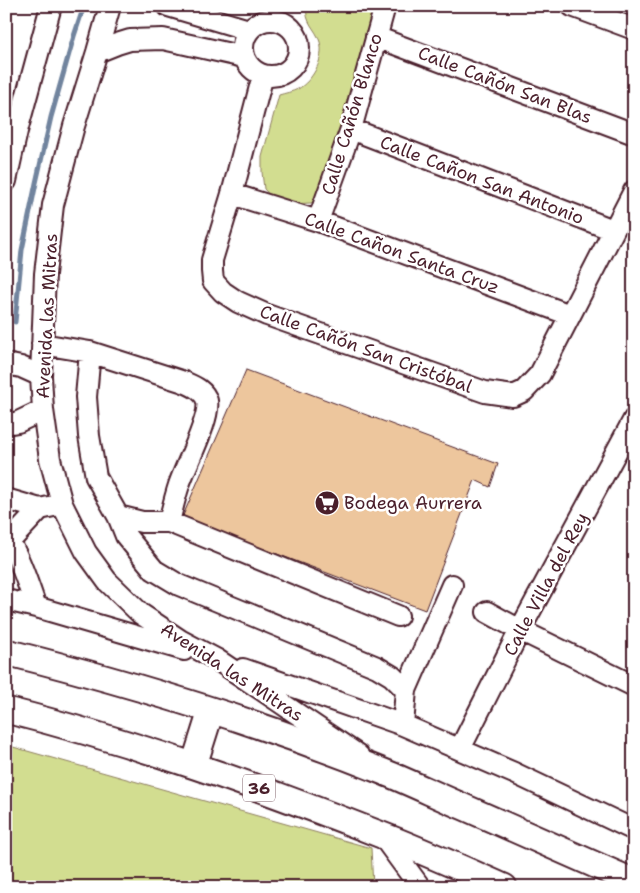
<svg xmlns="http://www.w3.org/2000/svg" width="640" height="893" font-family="'Shantell Sans',sans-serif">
<rect width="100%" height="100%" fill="#fff"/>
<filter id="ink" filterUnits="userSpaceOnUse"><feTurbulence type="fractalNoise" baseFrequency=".02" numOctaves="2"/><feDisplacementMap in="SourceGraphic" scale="10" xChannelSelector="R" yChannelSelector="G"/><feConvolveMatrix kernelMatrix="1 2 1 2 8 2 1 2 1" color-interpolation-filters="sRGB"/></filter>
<g filter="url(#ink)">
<!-- green -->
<path fill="#d2dd90" stroke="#8e7e5e" d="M 307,6 L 379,6 L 327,193 L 311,203 L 289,204 L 274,200 L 264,189 L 262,172 L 262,157 L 279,95 C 285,93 292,92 298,89 C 312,81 325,59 320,42 C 316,28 304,23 307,6 Z
M 6,745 L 371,848 L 373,887 L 6,887 Z"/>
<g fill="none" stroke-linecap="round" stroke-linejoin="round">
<!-- stream -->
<path stroke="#71849e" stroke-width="5" d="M 15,322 L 22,250 L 36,183 L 51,117 L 74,36 L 84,6"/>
</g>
<!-- building -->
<path fill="#edc69d" stroke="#4a1f2b" d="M 246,370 L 498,464 L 490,487 L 475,480 L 425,610 L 182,518 Z"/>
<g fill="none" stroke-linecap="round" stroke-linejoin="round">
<defs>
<path id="minor" d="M 110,6 L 97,52 L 74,126 L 53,205 L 45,274 L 41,376 L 43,410 L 50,459 L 62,504 L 86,552 L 107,581 L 141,614 L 180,640 L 216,659 L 358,755
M 168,6 L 249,30
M 572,6 L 634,29
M243 48a28 28 0 1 1 56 0a28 28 0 1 1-56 0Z
M 376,37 L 634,134
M 97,52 L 117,44 L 130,40 L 163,39 L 244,57
M 263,75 L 232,194 L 212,260 L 212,271 L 213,281 L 223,292 L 238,302 L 267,315 L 485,392 L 513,396 L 524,391 L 540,374 L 634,191
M 351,129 L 613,230
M 6,181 L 17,131 L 51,6
M 232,194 L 318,221 L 570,315
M 318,221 L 351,129 L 385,6
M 42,344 L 90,352 L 184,382 C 193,386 204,390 207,401 C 211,418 185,466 179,485 C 175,497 172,510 169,522 L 142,522 L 118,516
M 90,352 L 86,397 L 89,436 L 96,477 L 118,516 L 126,536 L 154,570 L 179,585 L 377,667 L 392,676 L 406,690 L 403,725
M 6,364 L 21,367 L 41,376
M 6,424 L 18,422 L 43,410
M 6,499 L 40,509
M 169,522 L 398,616
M 6,538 C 16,546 31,593 36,607
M 10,541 L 40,509 L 62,504
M 6,600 L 36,607 L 184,650
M 487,612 L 520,630 L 634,686
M 243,669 L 403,725 L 514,773 L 634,830
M 406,690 L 452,585
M 460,749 L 520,630 L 634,419
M 381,834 L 420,887"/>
<path id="major" d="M 6,652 C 134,684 262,723 384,772 C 411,783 438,796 464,807 C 521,832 577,857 634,882
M 6,710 C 134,742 257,786 379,834 C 421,850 463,869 504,887
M 194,765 L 211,711"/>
</defs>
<!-- minor casing -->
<use href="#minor" stroke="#4a1f2b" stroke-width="24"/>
<!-- major casing -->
<use href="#major" stroke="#4a1f2b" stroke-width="29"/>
<!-- minor -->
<use href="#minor" stroke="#fff" stroke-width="20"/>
<!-- major -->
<use href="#major" stroke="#fff" stroke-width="25"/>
</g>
</g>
<!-- icons -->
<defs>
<symbol id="supermarket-disc" viewBox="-11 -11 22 22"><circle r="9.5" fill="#4a1f2b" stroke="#fff"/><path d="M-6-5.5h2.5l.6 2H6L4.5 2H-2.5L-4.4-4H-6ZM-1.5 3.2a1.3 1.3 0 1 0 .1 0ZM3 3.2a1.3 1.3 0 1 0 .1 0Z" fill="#fff"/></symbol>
</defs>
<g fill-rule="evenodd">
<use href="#supermarket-disc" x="313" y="489" width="28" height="28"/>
</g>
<g text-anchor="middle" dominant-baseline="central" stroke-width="5" stroke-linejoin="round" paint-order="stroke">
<!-- shield labels -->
<rect fill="#fff" stroke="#80626b" stroke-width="1" x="243" y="774.5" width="32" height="27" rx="4"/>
<g font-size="16" font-weight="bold" fill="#4a1f2b">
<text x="259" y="788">36</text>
</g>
<!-- street labels -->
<g font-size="18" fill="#4a1f2b" stroke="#fff">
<text transform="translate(505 85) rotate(21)">Calle Cañón San Blas</text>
<text transform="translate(352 114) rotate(-73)">Calle Cañón Blanco</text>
<text transform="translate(482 180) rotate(21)">Calle Cañon San Antonio</text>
<text transform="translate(402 253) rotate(20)">Calle Cañon Santa Cruz</text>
<text transform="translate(47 316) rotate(-87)">Avenida las Mitras</text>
<text transform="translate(366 349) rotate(20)">Calle Cañón San Cristóbal</text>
<text transform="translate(546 584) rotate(-62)">Calle Villa del Rey</text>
<text transform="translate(232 672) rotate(33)">Avenida las Mitras</text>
</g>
<!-- poi labels -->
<g font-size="18" fill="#4a1f2b" stroke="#fff" text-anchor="start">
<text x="344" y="503">Bodega Aurrera</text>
</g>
</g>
<!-- margin -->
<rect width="640" height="893" fill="none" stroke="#fff" stroke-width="25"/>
<rect x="12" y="12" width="615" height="868" fill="none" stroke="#4a1f2b" stroke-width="2" filter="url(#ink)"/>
</svg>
